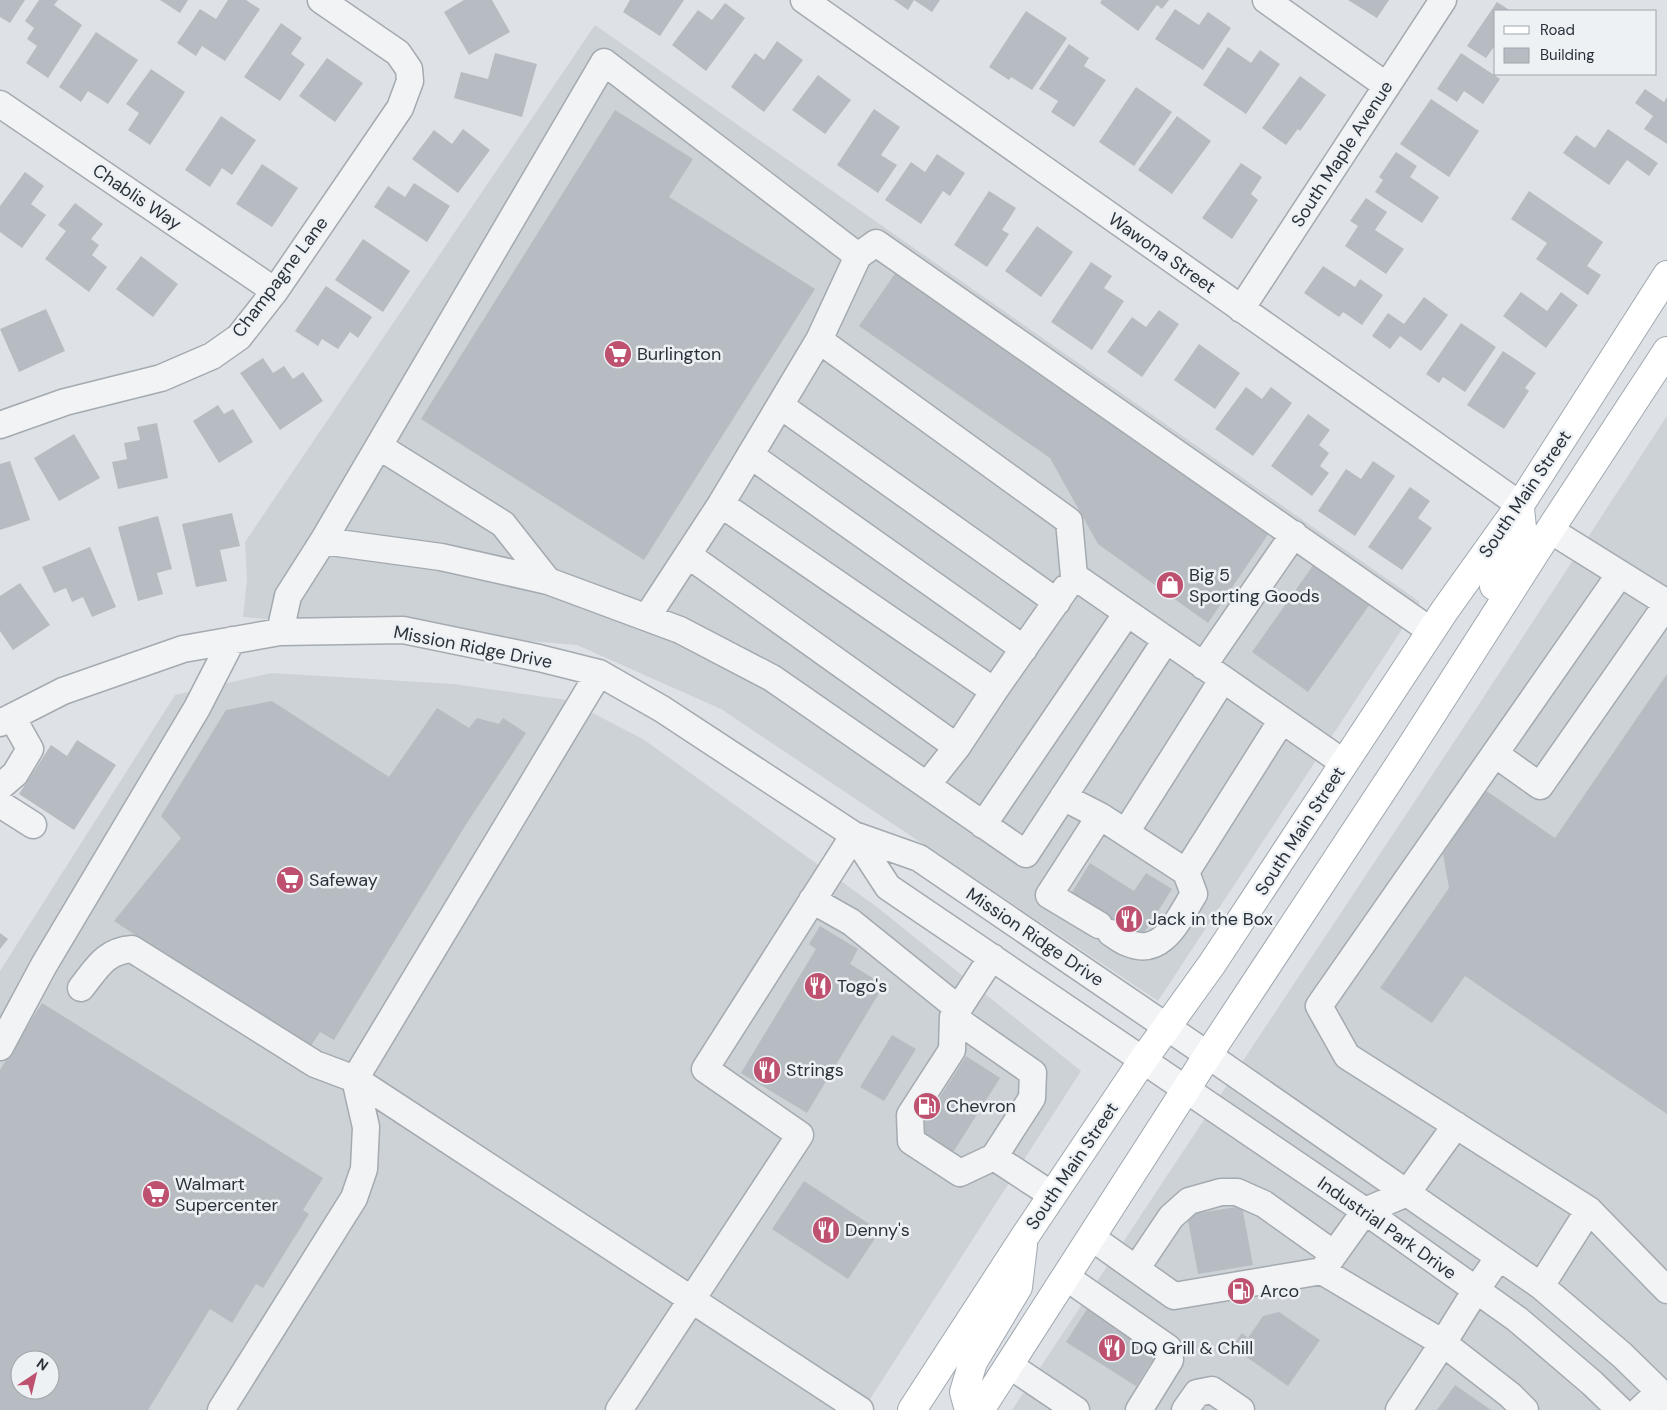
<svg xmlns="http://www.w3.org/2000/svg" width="1667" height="1410" font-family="'DM Sans',sans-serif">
<rect width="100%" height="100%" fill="#dee2e6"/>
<!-- built -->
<path fill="#cdd2d7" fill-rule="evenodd" d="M 595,25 L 1420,602 L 1158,1001 L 721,709 L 577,645 L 243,617 L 247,579 L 245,542 Z
M 1667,416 L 1667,1410 L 1012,1410 L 1487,692 Z
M 271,673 L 454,684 L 567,700 L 643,739 L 877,907 L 1081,1071 L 863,1410 L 0,1410 L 0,971 L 175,695 ZM 20,1360 L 50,1360 L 50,1390 L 20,1390 Z"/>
<!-- building -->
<path fill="#b6bcc2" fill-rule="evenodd" d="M 0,0 L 25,0 L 10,23 L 0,17 Z
M 39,0 L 58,0 L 54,5 L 82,25 L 48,78 L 26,63 L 37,46 L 27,39 L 34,28 L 25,21 Z
M 160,0 L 188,0 L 180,13 Z
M 228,0 L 246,0 L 260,9 L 225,61 L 202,46 L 196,56 L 177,43 L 200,9 L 216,19 Z
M 464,0 L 492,0 L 510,32 L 469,55 L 444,12 Z
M 630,0 L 684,0 L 660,36 L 623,12 Z
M 894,0 L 940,0 L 932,12 L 914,0 L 908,10 Z
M 1102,0 L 1169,0 L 1162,9 L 1157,5 L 1138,31 L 1100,3 Z
M 1348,0 L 1389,0 L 1377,18 Z
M 1497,2 L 1511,11 L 1496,11 L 1496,44 L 1486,58 L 1467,46 Z
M 725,3 L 745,18 L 706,71 L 672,45 L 698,10 L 712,20 Z
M 1175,9 L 1199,25 L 1208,12 L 1231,28 L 1203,70 L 1155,39 Z
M 1026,11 L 1067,38 L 1032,90 L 1011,77 L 1009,80 L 989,67 Z
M 281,23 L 302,38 L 291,54 L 305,64 L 280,101 L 244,77 Z
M 96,32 L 138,60 L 108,104 L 88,91 L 81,102 L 59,87 Z
M 777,41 L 803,60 L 764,112 L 731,87 L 755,53 L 764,60 Z
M 1069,44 L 1089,58 L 1084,66 L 1106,80 L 1074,127 L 1051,112 L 1058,101 L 1039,89 Z
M 1228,47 L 1251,63 L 1260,50 L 1280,64 L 1246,114 L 1203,85 Z
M 495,53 L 537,64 L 522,117 L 454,98 L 461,72 L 488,79 Z
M 1461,53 L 1500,79 L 1483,104 L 1464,91 L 1457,102 L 1437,89 Z
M 327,58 L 363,83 L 335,122 L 299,96 Z
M 151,69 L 185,92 L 150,145 L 128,130 L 139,113 L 126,104 Z
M 818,75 L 851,100 L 825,134 L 792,110 Z
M 1300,76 L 1326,95 L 1300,131 L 1298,129 L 1286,145 L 1262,128 Z
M 1136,87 L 1172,112 L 1134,166 L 1099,142 Z
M 1645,89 L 1664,102 L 1667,97 L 1667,144 L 1644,129 L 1653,116 L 1635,103 Z
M 1431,99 L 1479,131 L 1449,177 L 1400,144 Z
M 874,109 L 900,127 L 881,155 L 897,165 L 878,193 L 837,165 Z
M 615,110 L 693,159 L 669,197 L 815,289 L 644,560 L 421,419 Z
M 221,116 L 256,140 L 232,175 L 222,168 L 210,187 L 185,170 Z
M 1177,116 L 1211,141 L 1172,194 L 1138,170 Z
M 463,129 L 490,150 L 458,193 L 412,159 L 434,130 L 452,144 Z
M 1608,129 L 1658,163 L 1649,176 L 1627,160 L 1609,185 L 1563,153 L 1576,135 L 1595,148 Z
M 1396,152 L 1417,166 L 1410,177 L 1439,197 L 1422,223 L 1375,192 L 1383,180 L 1379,177 Z
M 937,154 L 965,173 L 950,196 L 943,191 L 921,224 L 885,200 L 911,162 L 925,172 Z
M 1241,163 L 1262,177 L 1251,194 L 1258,200 L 1232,239 L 1202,218 Z
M 262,164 L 298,188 L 272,227 L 236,204 Z
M 25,172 L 44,186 L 31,204 L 46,215 L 22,248 L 0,232 L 0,206 Z
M 414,183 L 450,206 L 427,242 L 374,207 L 388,186 L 405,197 Z
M 989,191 L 1016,208 L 1002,230 L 1009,234 L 987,267 L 954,245 Z
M 1529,191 L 1603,242 L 1587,266 L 1601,275 L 1588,295 L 1536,259 L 1547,243 L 1511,219 Z
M 1366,198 L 1387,212 L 1375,230 L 1404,249 L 1386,274 L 1345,246 L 1358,226 L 1350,221 Z
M 75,203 L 103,224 L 91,239 L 99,245 L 92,255 L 107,267 L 89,292 L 45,259 L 66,231 L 58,225 Z
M 1037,226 L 1073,252 L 1041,297 L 1005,271 Z
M 363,239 L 410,271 L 383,312 L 335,280 Z
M 141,256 L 178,284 L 153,317 L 116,289 Z
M 1091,262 L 1112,276 L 1104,288 L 1124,301 L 1092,350 L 1051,322 Z
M 1323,266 L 1355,287 L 1360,279 L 1383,295 L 1362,325 L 1343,312 L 1339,317 L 1304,293 Z
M 896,272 L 1269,533 L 1208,623 L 1098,544 L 1050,458 L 859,326 Z
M 326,286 L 372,317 L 358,338 L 350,332 L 338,349 L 322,339 L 318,346 L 295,331 Z
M 1521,292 L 1547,311 L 1561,292 L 1578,305 L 1546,348 L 1503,316 Z
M 1424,297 L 1448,315 L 1421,351 L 1400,336 L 1390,349 L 1372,336 L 1388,313 L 1404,324 Z
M 46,309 L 65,351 L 19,372 L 0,329 Z
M 1159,310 L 1179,324 L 1142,377 L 1107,352 L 1132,317 L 1146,327 Z
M 1461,323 L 1496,347 L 1465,392 L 1443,377 L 1439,383 L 1426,374 Z
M 1199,344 L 1240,373 L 1215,409 L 1174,380 Z
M 1503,351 L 1536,373 L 1525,388 L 1529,391 L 1504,429 L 1467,405 Z
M 263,358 L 273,373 L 284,366 L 293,379 L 303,372 L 323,401 L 280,430 L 240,373 Z
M 1246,387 L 1262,399 L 1271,387 L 1292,403 L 1253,456 L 1215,429 Z
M 218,405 L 224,414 L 233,409 L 253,442 L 219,463 L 193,421 Z
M 1308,414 L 1330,430 L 1319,445 L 1329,453 L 1320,466 L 1329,473 L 1312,496 L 1271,466 Z
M 157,423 L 168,478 L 118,489 L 112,462 L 127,459 L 124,443 L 140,440 L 137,427 Z
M 74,434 L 100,478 L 59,501 L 34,458 Z
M 10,461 L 30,520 L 0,530 L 0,464 Z
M 1373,461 L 1395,476 L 1355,536 L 1318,511 L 1346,469 L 1361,479 Z
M 1410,487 L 1430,501 L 1418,518 L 1432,528 L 1402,570 L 1368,547 Z
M 232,513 L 240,546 L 220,550 L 227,581 L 196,587 L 182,524 Z
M 158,516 L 172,569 L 157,573 L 163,594 L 138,601 L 118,527 Z
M 90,547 L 116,607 L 92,617 L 83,597 L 72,602 L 66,588 L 54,593 L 42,567 Z
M 1314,564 L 1370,604 L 1308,692 L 1252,652 Z
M 20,583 L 50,625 L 13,650 L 0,631 L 0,596 Z
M 1667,674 L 1667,1114 L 1465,976 L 1432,1023 L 1380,988 L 1449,888 L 1443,854 L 1485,790 L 1555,838 Z
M 272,701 L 389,777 L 437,708 L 469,728 L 477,718 L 499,724 L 503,718 L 526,733 L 465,826 L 334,1040 L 320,1032 L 309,1049 L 114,921 L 181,838 L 161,816 L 226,710 Z
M 77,740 L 116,765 L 74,830 L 19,794 L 51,745 L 67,756 Z
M 1090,863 L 1134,891 L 1146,873 L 1172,889 L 1139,941 L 1069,897 Z
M 820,926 L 858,949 L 850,964 L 884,985 L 807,1113 L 741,1073 L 816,949 L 809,944 Z
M 0,933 L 8,939 L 0,949 Z
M 42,1003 L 323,1178 L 303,1210 L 309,1214 L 263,1288 L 256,1284 L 232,1323 L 210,1309 L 148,1410 L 0,1410 L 0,1070 ZM 20,1360 L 50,1360 L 50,1390 L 20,1390 Z
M 892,1035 L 916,1049 L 884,1101 L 860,1087 Z
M 966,1056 L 1000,1078 L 952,1154 L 917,1133 Z
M 804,1181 L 880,1231 L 848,1279 L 772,1229 Z
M 1242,1206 L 1253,1265 L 1198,1274 L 1187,1215 Z
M 1087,1309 L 1157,1353 L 1136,1386 L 1066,1342 Z
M 1279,1312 L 1320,1340 L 1288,1386 L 1232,1347 L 1242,1333 L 1248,1338 L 1263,1316 Z
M 1455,1385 L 1491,1410 L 1437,1410 Z"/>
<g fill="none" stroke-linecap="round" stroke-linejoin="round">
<defs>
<path id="minor" d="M 804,0 L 1520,505
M 1266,0 L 1387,86
M 0,104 L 275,291
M 858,256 L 876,243 L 1431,631
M 1241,309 L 1443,0
M 781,406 L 1057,602
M 0,425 L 65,402 L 161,378 L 212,356 L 239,337 L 275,291 L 400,108 L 410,81 L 409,69 L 398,53 L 321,0
M 380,447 L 503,524 L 548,581
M 750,455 L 1024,649
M 721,504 L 994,691
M 1550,530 L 1667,603
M 688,555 L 957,747
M 1620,574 L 1319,1006 L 1347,1056 L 1589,1210 L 1667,1290
M 647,617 L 721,504 L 819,340
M 280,632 L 288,596 L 323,541
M 1166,640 L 1026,854 L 772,678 L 680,630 L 548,581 L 441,557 L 323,541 L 604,62 L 858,256 L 819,340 L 1069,521 L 1074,576 C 1124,610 1173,645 1223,679 L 1344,763
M 1203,666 L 1294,534
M 599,673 L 355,1079 L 860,1410
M 0,723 L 63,691 L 183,649 L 280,632 L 403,630 L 539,658 L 599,673 L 662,709 L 854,835 L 919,858 L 1208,1055 L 1541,1286 L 1622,1355 L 1667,1399
M 1495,754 L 1540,786 L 1667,604
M 927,785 L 957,747 L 994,691 L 1066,588
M 0,787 L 15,774 L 30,749 L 12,717
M 1063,797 L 1100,816 L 1186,872 L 1282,720
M 0,804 L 33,825
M 983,825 L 1127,613
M 1126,832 L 1223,679
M 854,835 L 888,887 L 1365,1211 L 1517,1319 L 1592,1383 L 1620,1410
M 812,900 L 851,922 L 959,1009
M 1099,925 L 1049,895 L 1100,816
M 1111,933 C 1116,936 1122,941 1128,943 C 1163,958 1179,918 1194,894 L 1186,872
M 992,957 L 953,1017 L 952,1050 L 910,1115 L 911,1141 L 960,1173 L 994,1157 L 1052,1195
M 81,988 C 97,968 105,951 132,949 L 315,1064 L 355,1079 L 366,1127 L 364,1169 L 354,1198 L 221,1410
M 953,1017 L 1033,1073 L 1032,1098 L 994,1157
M 0,1047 L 44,965 L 197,708 L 232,640
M 1091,1237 L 1174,1296 L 1322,1271 L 1365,1211 L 1407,1193 L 1456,1125
M 1136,1269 L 1171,1217 L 1189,1201 L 1221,1192 L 1237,1192 L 1264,1204 L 1334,1254
M 1322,1271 L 1443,1343 L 1476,1290 L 1499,1257
M 1066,1277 L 1168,1348 L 1170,1360 L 1139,1410
M 1541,1286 L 1589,1210
M 1009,1365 L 1076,1410
M 619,1410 L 800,1135 L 705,1069 L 854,835
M 1185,1410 L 1197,1393 L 1212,1390 L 1241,1410
M 1399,1410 L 1443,1343 L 1510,1395 L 1525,1410
M 1640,1410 L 1659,1392"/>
<path id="major" d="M 1494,586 L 1511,556 L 1522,528 L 1520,508
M 912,1410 L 1025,1236 L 1143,1060 L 1212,964 L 1445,610 L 1520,505 L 1667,275
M 969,1410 L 964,1392 L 973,1362 L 1018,1287 L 1023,1245
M 980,1410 L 1208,1055 L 1407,753 L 1553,525 L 1667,351"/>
</defs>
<!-- minor casing -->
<use href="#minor" stroke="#a4aaaf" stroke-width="29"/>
<!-- major casing -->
<use href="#major" stroke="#9fa8b0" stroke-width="30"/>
<!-- minor -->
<use href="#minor" stroke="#f1f3f5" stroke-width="26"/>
<!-- major -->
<use href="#major" stroke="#fff" stroke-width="28"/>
</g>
<!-- icons -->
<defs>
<symbol id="supermarket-disc" viewBox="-11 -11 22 22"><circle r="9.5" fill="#be5170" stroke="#eef1f4"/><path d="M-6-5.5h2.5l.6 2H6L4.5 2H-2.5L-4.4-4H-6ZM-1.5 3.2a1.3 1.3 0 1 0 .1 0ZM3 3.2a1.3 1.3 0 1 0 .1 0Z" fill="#fff"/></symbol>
<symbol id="shop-disc" viewBox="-11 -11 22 22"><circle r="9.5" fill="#be5170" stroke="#eef1f4"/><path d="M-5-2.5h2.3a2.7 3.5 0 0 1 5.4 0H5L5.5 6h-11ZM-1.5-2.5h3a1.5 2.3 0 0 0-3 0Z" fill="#fff"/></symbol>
<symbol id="restaurant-disc" viewBox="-11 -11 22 22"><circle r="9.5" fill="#be5170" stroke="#eef1f4"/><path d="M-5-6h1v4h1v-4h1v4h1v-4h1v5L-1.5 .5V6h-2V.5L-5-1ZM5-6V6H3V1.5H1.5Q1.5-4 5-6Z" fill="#fff"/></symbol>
<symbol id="fuel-disc" viewBox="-11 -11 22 22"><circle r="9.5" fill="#be5170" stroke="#eef1f4"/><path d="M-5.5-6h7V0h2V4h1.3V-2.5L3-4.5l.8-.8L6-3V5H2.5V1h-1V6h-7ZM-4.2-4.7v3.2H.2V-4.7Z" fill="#fff"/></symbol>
</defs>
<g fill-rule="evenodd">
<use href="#supermarket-disc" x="602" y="338" width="32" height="32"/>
<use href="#shop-disc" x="1154" y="569" width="32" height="32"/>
<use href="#supermarket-disc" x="274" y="864" width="32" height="32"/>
<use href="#restaurant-disc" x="1113" y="903" width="32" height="32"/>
<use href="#restaurant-disc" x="802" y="970" width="32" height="32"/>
<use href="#restaurant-disc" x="751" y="1054" width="32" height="32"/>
<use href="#fuel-disc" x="911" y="1090" width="32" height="32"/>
<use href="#supermarket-disc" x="140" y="1178" width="32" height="32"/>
<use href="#restaurant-disc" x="810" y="1214" width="32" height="32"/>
<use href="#fuel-disc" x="1225" y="1275" width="32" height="32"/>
<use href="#restaurant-disc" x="1096" y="1332" width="32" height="32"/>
</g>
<g text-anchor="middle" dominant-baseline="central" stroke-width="5" stroke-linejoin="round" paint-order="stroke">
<!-- street labels -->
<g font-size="18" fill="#29323b" stroke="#eef1f4">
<text transform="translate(1342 154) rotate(-57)">South Maple Avenue</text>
<text transform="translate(137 197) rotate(34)">Chablis Way</text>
<text transform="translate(1162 253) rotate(35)">Wawona Street</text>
<text transform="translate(280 277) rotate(-53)">Champagne Lane</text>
<text transform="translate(1525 494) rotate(-56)">South Main Street</text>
<text transform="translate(473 647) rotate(11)">Mission Ridge Drive</text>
<text transform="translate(1300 831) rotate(-57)">South Main Street</text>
<text transform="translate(1035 937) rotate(34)">Mission Ridge Drive</text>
<text transform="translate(1072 1166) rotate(-56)">South Main Street</text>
<text transform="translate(1387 1228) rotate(35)">Industrial Park Drive</text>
</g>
<!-- poi labels -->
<g font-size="18" fill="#29323b" stroke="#eef1f4" text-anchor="start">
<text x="637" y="354">Burlington</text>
<text x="1189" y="575">Big 5<tspan x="1189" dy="21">Sporting Goods</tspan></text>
<text x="309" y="880">Safeway</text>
<text x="1148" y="919">Jack in the Box</text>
<text x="837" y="986">Togo's</text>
<text x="786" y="1070">Strings</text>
<text x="946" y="1106">Chevron</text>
<text x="175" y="1184">Walmart<tspan x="175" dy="21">Supercenter</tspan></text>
<text x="845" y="1230">Denny's</text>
<text x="1260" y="1291">Arco</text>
<text x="1131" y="1348">DQ Grill &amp; Chill</text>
</g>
</g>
<!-- legend -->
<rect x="1494" y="10" width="162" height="65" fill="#eef1f4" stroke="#9fa5aa"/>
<rect x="1504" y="26" width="25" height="8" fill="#ffffff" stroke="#9fa5aa"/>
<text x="1540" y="35" font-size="15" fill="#29323b">Road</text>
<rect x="1504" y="48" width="25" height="15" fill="#b6bcc2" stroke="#9fa5aa"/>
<text x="1540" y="60" font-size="15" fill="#29323b">Building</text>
<!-- north arrow -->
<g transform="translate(35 1375) rotate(35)"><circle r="24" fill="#eef1f4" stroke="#9fa5aa"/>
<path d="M0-4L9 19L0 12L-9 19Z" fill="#be5170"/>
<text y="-8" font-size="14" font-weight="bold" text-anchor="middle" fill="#29323b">N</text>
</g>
</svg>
